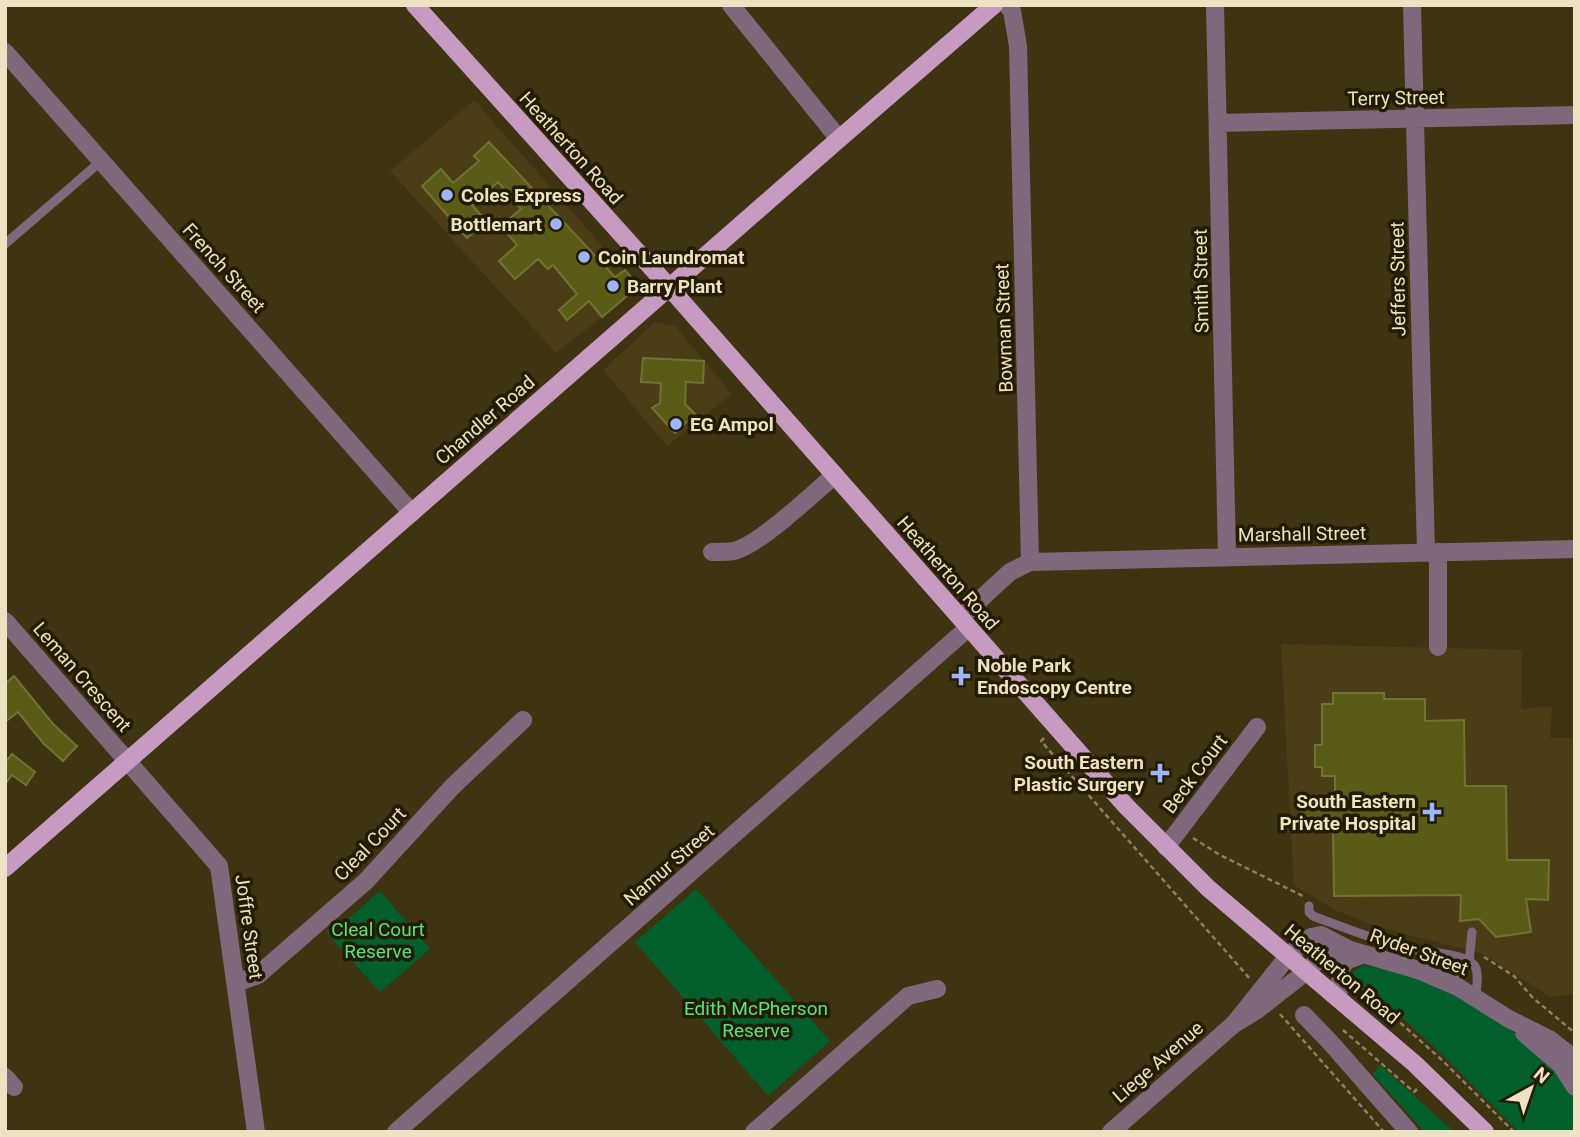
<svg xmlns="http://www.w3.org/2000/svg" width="1580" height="1137" font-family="Roboto,sans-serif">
<rect width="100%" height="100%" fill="#3f3412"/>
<!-- built -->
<path fill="#4b3e17" d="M 474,100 L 639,288 L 556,353 L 390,171 Z
M 655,322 L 676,327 L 732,394 L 667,446 L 603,370 Z
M 1281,644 L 1522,650 L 1521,709 L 1552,706 L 1550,738 L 1575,738 L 1575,994 L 1551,997 L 1481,953 L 1378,927 L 1335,910 L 1294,885 Z"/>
<!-- green -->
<path fill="#035f2c" d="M 696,889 L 830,1041 L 768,1096 L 635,942 Z
M 380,891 L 430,949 L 380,992 L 326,932 L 347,920 Z
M 1364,965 C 1387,970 1410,975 1431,984 C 1473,1001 1510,1027 1543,1057 C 1549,1063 1557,1069 1562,1076 C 1574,1091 1578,1113 1573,1132 L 1519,1132 L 1448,1060 L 1381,998 L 1377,990 L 1373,993 L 1356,981 L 1352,972 Z
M 1380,1065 L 1454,1132 L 1424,1132 L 1373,1074 Z"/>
<!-- building -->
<path fill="#595b17" stroke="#717332" stroke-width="2" d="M 489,142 L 615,277 L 625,270 L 635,281 L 634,290 L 602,317 L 589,301 L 567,320 L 559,310 L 577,294 L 553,265 L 548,269 L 538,259 L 515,279 L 499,261 L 517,245 L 501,226 L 521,209 L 498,182 L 472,205 L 486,221 L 467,238 L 422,186 L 441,169 L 453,183 L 479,161 L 474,156 Z
M 643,358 L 704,361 L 703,383 L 686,382 L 685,404 L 695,414 L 675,433 L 652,408 L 660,403 L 661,383 L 641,382 Z
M 14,676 L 53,724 L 77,746 L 63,761 L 43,743 L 18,712 L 5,722 L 5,684 Z
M 1333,693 L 1384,693 L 1384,699 L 1425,699 L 1425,721 L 1464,720 L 1465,786 L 1506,786 L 1507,860 L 1549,860 L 1548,900 L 1526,899 L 1531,932 L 1496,937 L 1479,919 L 1460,921 L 1461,895 L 1334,896 L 1333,829 L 1301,829 L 1301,798 L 1335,798 L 1335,776 L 1322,776 L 1322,767 L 1315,767 L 1315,745 L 1322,745 L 1322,704 L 1333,704 Z
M 12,754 L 35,772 L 26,785 L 12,775 L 5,784 L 5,763 Z"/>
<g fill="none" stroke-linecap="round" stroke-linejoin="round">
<!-- path -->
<path stroke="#8c815f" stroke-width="2.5" stroke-dasharray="5 3.5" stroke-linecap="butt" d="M 1044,738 L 1041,741 L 1251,980
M 1193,838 L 1220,855 L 1303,896
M 1484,957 L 1514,976 L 1533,998 L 1575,1033
M 1356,983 L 1443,1061 L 1514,1132
M 1280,1014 L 1384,1132
M 1343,1030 L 1414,1092 L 1417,1089"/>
<!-- lane -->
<path stroke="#7f687b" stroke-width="9" d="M 5,244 L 100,162
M 1309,906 L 1309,912 L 1313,916 C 1348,929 1385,944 1422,951 C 1434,952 1466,955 1474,965 C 1480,972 1476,989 1476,997
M 1469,962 L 1472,932
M 1451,984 L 1460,965 L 1469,962"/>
<!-- street -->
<path stroke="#7f687b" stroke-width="18" d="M 731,5 L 839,139
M 1007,5 L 1012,11 L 1018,46 L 1030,562
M 1215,5 L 1227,557
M 1412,5 L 1426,552
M 5,52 L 412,513
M 1219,123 L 1575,115
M 712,552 C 720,552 727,552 734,551 C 761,544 812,494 835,475
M 960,618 L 1010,572 L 1030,562 L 1575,549
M 5,621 L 219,866 L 256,1132
M 1438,647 L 1438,552
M 1166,847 L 1257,727
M 236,983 L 258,975 L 366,881 L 453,786 L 523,720
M 1338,998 L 1342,965 L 1348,960 L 1364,954
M 1304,1015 L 1330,1042 L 1409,1132
M 1234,1024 L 1289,955 L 1311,937 L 1321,935 L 1350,950 L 1418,970 L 1458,987 L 1509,1019 L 1549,1039 L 1575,1059
M 1524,1033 L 1561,1065 L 1575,1087
M 5,1077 L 14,1087
M 396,1132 L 968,628
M 754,1132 L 908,996 L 937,989
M 1111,1132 L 1234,1024 L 1257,1010 L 1307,971 L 1326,952 L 1350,950"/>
<!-- primary -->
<path stroke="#c79ac1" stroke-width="18" d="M 415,5 L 669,287 L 1126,806 L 1208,888 L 1415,1064 L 1485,1132
M 5,868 L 839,139 L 994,5"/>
</g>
<!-- markers -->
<g fill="#9eb4fd" stroke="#241c02" stroke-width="2.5">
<circle cx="447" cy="195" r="7"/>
<circle cx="556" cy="224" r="7"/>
<circle cx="584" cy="257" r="7"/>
<circle cx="613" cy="286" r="7"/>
<circle cx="676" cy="424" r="7"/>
<path d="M957.5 665.5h7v7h7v7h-7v7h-7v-7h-7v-7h7z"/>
<path d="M1156.5 762.5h7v7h7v7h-7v7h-7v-7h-7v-7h7z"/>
<path d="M1428.5 801.5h7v7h7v7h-7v7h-7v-7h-7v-7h7z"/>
</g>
<g text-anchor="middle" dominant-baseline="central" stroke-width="7" stroke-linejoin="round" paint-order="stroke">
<!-- street labels -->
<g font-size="19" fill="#ede2c2" stroke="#241c02">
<text transform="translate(1396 98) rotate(-1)">Terry Street</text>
<text transform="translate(571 148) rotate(48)">Heatherton Road</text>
<text transform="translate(224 268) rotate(48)">French Street</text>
<text transform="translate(1398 279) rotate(-91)">Jeffers Street</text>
<text transform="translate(1201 281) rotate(-91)">Smith Street</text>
<text transform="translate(1004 328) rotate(-92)">Bowman Street</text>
<text transform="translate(485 420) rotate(-41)">Chandler Road</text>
<text transform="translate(1302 534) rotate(-1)">Marshall Street</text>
<text transform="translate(948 573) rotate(49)">Heatherton Road</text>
<text transform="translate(82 677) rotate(49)">Leman Crescent</text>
<text transform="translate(1195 774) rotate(-53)">Beck Court</text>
<text transform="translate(370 844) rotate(-46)">Cleal Court</text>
<text transform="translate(669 865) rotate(-41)">Namur Street</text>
<text transform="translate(249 927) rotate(82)">Joffre Street</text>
<text transform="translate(1419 952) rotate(20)">Ryder Street</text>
<text transform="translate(1342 974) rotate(40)">Heatherton Road</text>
<text transform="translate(1158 1062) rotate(-41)">Liege Avenue</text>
</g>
<!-- poi labels -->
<g font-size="19" font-weight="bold" fill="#ede2c2" stroke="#241c02" text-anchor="start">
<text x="461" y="195">Coles Express</text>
<text x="542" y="224" text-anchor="end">Bottlemart</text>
<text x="598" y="257">Coin Laundromat</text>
<text x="627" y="286">Barry Plant</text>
<text x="690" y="424">EG Ampol</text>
<text x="977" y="665">Noble Park<tspan x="977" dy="22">Endoscopy Centre</tspan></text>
<text x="1144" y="762" text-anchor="end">South Eastern<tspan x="1144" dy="22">Plastic Surgery</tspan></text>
<text x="1416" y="801" text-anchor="end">South Eastern<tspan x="1416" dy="22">Private Hospital</tspan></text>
</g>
<!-- park labels -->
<g font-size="19" fill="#57e385" stroke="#241c02">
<text x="378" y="929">Cleal Court<tspan x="378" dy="22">Reserve</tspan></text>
<text x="756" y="1008">Edith McPherson<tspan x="756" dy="22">Reserve</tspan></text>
</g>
</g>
<!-- border -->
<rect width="1580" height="1137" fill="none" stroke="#ede2c2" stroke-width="14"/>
<!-- north arrow -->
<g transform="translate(1531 1088) rotate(40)" stroke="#241c02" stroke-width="5" paint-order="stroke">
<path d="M0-5L12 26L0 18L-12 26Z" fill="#ede2c2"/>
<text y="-10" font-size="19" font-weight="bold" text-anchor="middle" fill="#ede2c2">N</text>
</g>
</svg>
